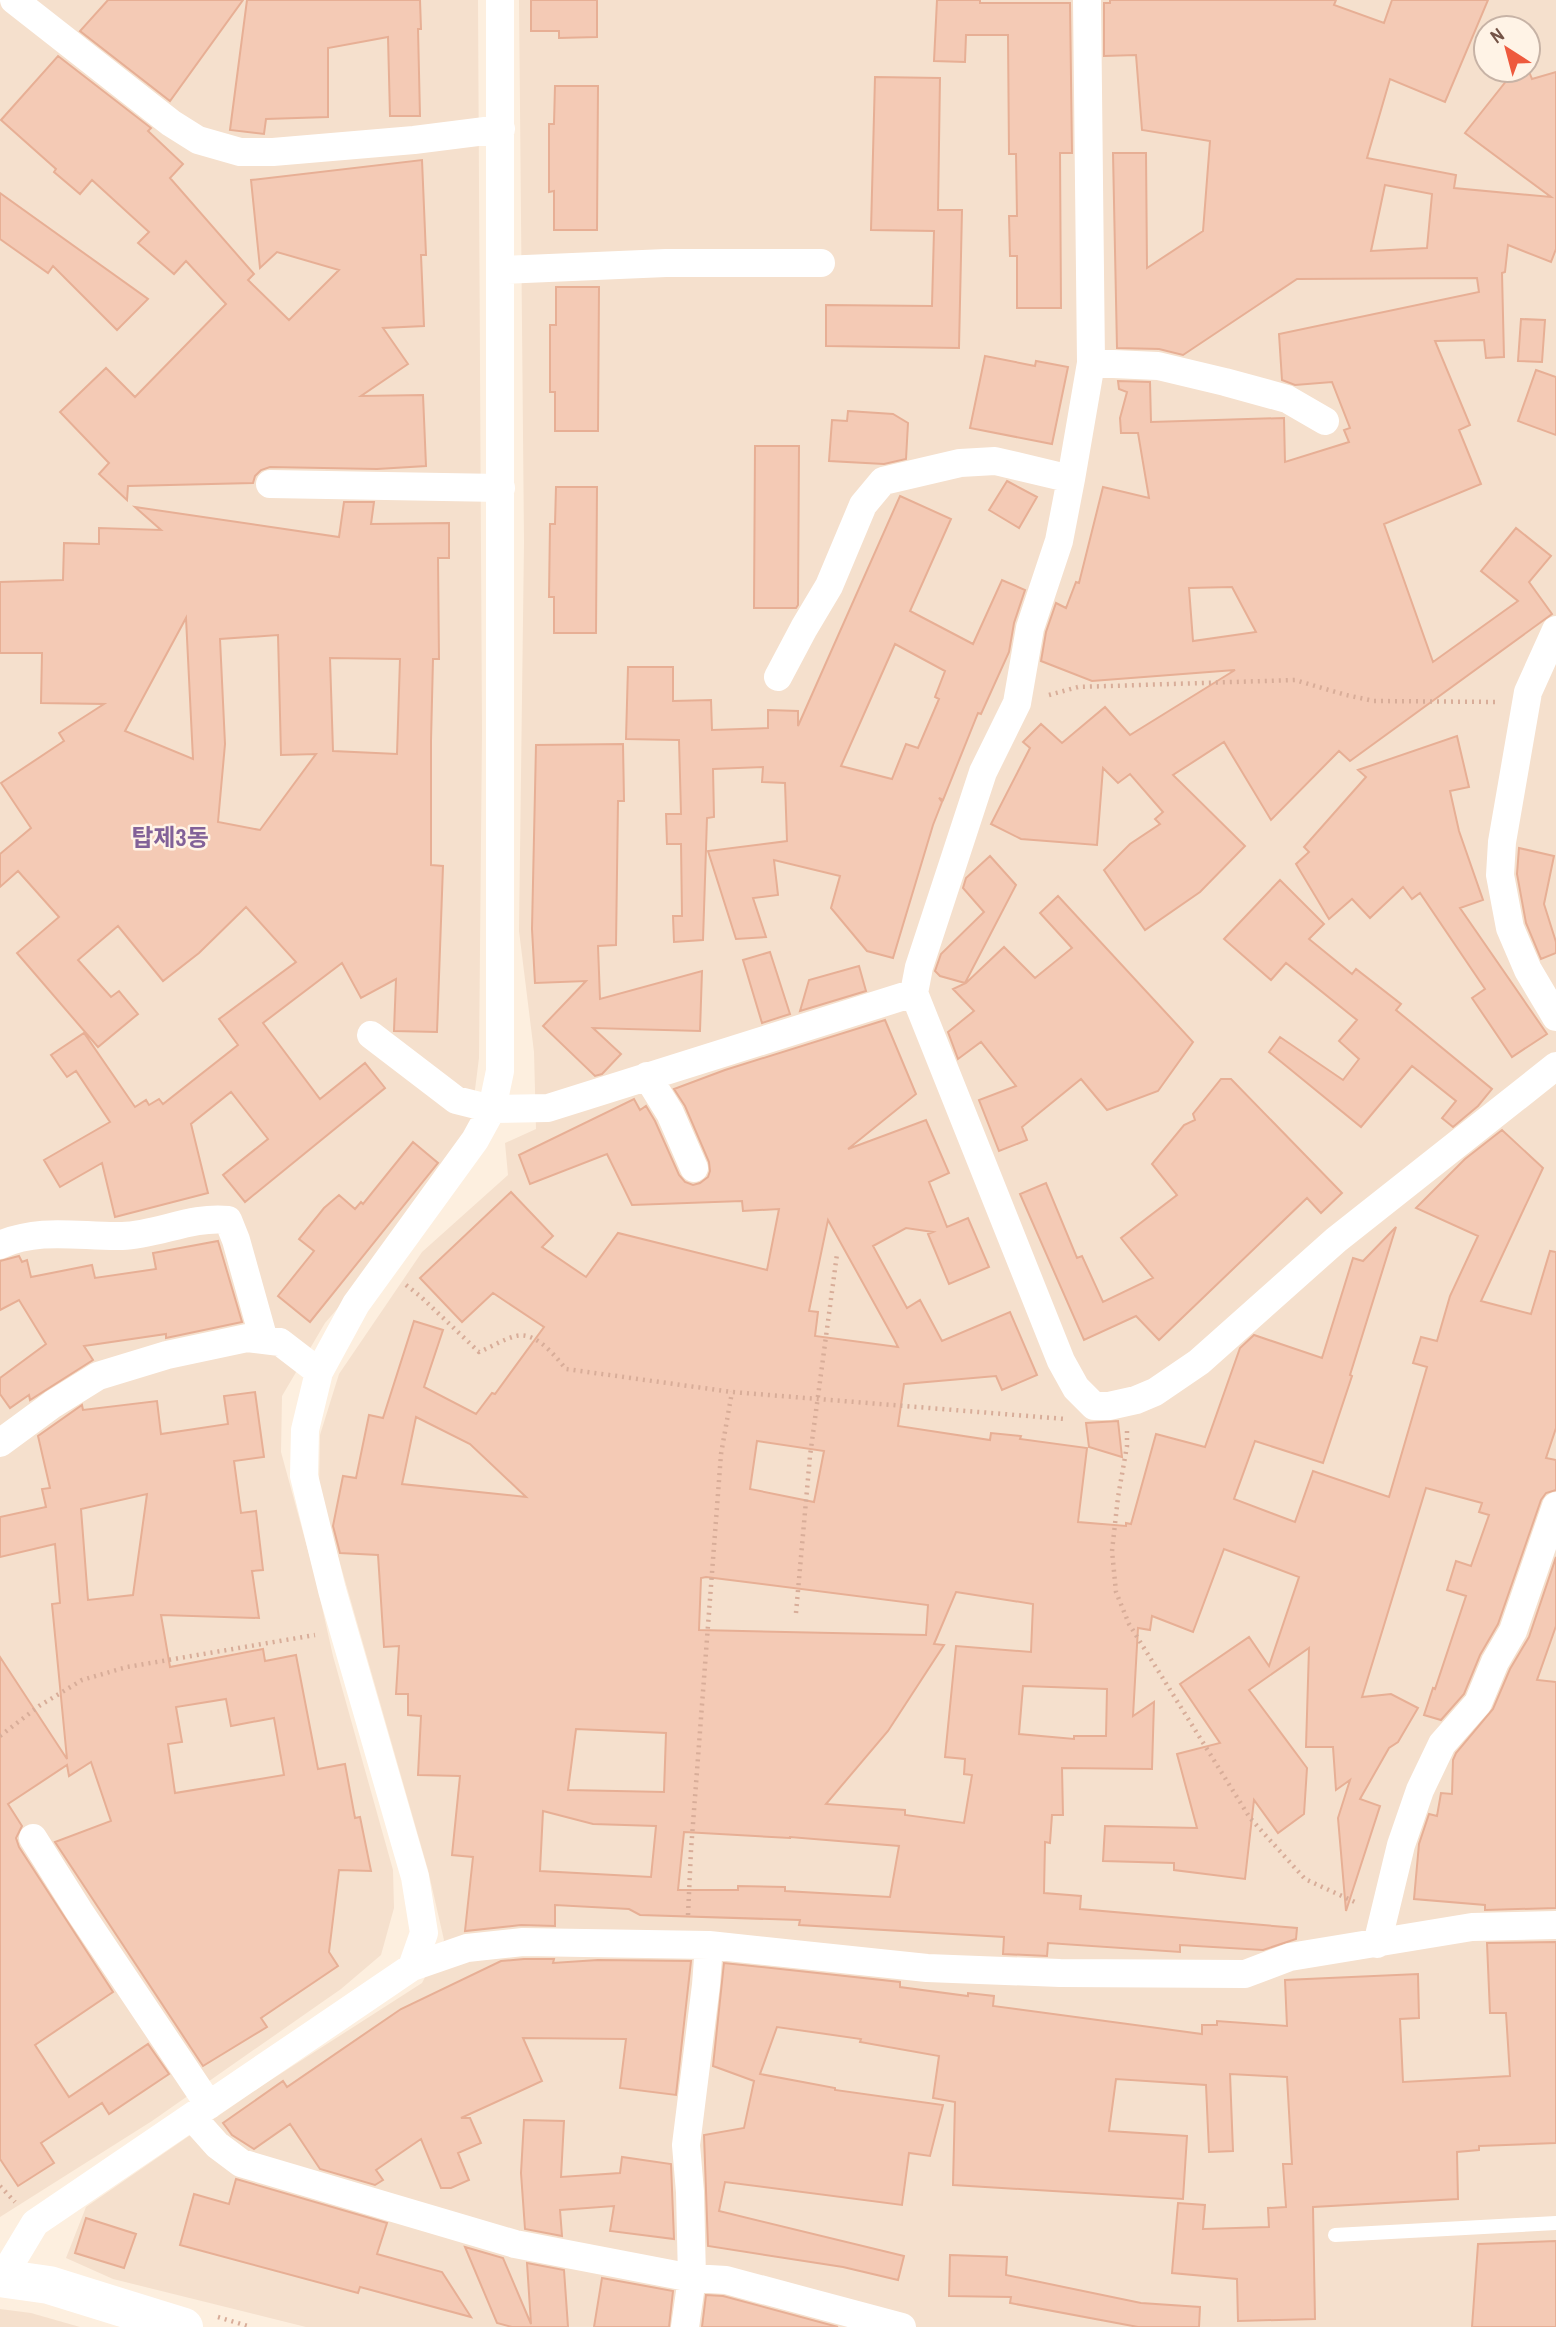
<svg xmlns="http://www.w3.org/2000/svg" width="1556" height="2327" font-family="'Archivo Narrow','Noto Sans KR',sans-serif">
<rect width="100%" height="100%" fill="#fdefdf"/>
<!-- residential -->
<path fill="#f5e0cd" fill-rule="evenodd" d="M 0,0 L 478,0 L 482,731 L 479,1058 L 470,1129 L 375,1265 L 325,1323 L 282,1396 L 281,1452 L 315,1576 L 333,1656 L 393,1870 L 394,1908 L 381,1955 L 341,1989 L 152,2121 L 0,2217 Z
M 519,0 L 1556,0 L 1556,2327 L 306,2327 L 113,2279 L 66,2258 L 86,2207 L 263,2085 L 422,1983 L 444,1940 L 428,1870 L 319,1490 L 320,1435 L 339,1374 L 422,1252 L 508,1175 L 505,1143 L 536,1129 L 534,1052 L 519,931 L 524,542 ZM 1486,28 L 1528,28 L 1528,70 L 1486,70 Z
M 0,2309 L 31,2313 L 80,2327 L 0,2327 Z"/>
<!-- building -->
<path fill="#f4cab5" stroke="#e7af95" stroke-width="2" fill-rule="evenodd" d="M 108,0 L 243,0 L 170,101 L 80,31 Z
M 247,0 L 420,0 L 421,29 L 418,29 L 420,116 L 390,116 L 388,37 L 328,48 L 328,117 L 266,119 L 264,134 L 230,130 Z
M 531,0 L 597,0 L 597,37 L 559,38 L 559,31 L 531,31 Z
M 937,0 L 980,0 L 980,3 L 1070,3 L 1072,153 L 1060,153 L 1061,308 L 1017,308 L 1017,256 L 1010,256 L 1009,216 L 1017,216 L 1016,154 L 1009,154 L 1008,35 L 966,35 L 965,62 L 934,61 Z
M 1110,0 L 1336,0 L 1334,5 L 1384,23 L 1392,0 L 1488,0 L 1445,102 L 1390,79 L 1367,158 L 1456,175 L 1454,188 L 1551,197 L 1465,133 L 1515,70 L 1528,69 L 1532,79 L 1556,72 L 1556,249 L 1551,262 L 1508,245 L 1505,272 L 1502,273 L 1504,357 L 1486,358 L 1484,340 L 1435,341 L 1470,425 L 1459,430 L 1481,484 L 1384,524 L 1433,662 L 1518,601 L 1481,571 L 1516,528 L 1551,556 L 1529,582 L 1552,614 L 1350,761 L 1339,751 L 1271,820 L 1224,742 L 1173,775 L 1245,846 L 1200,892 L 1145,930 L 1104,870 L 1130,844 L 1160,824 L 1155,819 L 1163,812 L 1130,774 L 1118,783 L 1103,768 L 1097,845 L 1021,839 L 991,824 L 1030,748 L 1023,742 L 1041,724 L 1062,743 L 1105,707 L 1130,735 L 1235,670 L 1092,681 L 1041,661 L 1046,632 L 1056,603 L 1066,608 L 1076,582 L 1079,583 L 1103,487 L 1149,498 L 1138,433 L 1121,433 L 1120,418 L 1127,392 L 1119,389 L 1118,381 L 1150,382 L 1151,422 L 1284,418 L 1285,462 L 1349,442 L 1344,430 L 1350,428 L 1332,382 L 1295,385 L 1282,380 L 1279,334 L 1479,292 L 1477,278 L 1297,279 L 1183,355 L 1159,349 L 1117,348 L 1113,153 L 1146,153 L 1147,268 L 1203,231 L 1210,141 L 1142,130 L 1136,55 L 1104,56 L 1104,3 L 1110,3 ZM 1385,185 L 1432,194 L 1427,248 L 1371,251 ZM 1232,587 L 1256,632 L 1193,641 L 1189,588 Z
M 58,56 L 151,128 L 148,131 L 183,164 L 170,178 L 254,274 L 248,280 L 289,320 L 339,270 L 277,252 L 260,268 L 251,180 L 422,160 L 426,255 L 421,255 L 424,326 L 383,328 L 408,364 L 361,396 L 423,395 L 426,466 L 377,469 L 270,467 L 261,470 L 255,476 L 253,483 L 128,486 L 127,500 L 99,474 L 109,463 L 60,412 L 106,368 L 135,397 L 226,304 L 186,261 L 174,274 L 138,243 L 149,232 L 92,180 L 80,194 L 54,172 L 56,169 L 1,120 Z
M 875,77 L 940,78 L 938,210 L 962,210 L 959,348 L 826,346 L 826,305 L 932,306 L 934,231 L 871,230 Z
M 555,86 L 598,86 L 597,230 L 554,230 L 554,191 L 549,192 L 549,124 L 554,124 Z
M 0,193 L 148,299 L 117,330 L 53,266 L 48,273 L 0,239 Z
M 556,287 L 599,287 L 598,431 L 555,431 L 555,392 L 550,392 L 550,325 L 556,325 Z
M 1521,319 L 1545,320 L 1542,362 L 1518,361 Z
M 985,356 L 1035,366 L 1036,361 L 1068,367 L 1052,444 L 970,428 Z
M 1536,370 L 1556,377 L 1556,435 L 1518,421 Z
M 848,411 L 893,414 L 908,423 L 906,459 L 884,464 L 829,461 L 832,420 L 847,421 Z
M 755,446 L 799,446 L 798,605 L 796,608 L 754,608 Z
M 1007,481 L 1037,497 L 1019,528 L 989,510 Z
M 556,487 L 597,487 L 596,633 L 554,633 L 554,597 L 549,597 L 550,524 L 555,524 Z
M 900,496 L 951,519 L 910,611 L 973,644 L 1002,580 L 1025,590 L 1014,623 L 1009,652 L 981,714 L 978,713 L 943,800 L 939,798 L 942,802 L 933,825 L 893,958 L 867,951 L 831,908 L 840,876 L 774,860 L 778,895 L 753,898 L 766,937 L 736,939 L 708,851 L 787,841 L 785,783 L 762,782 L 763,767 L 713,769 L 714,817 L 707,818 L 703,940 L 674,942 L 673,916 L 682,916 L 681,844 L 667,844 L 666,814 L 681,814 L 679,740 L 626,739 L 628,667 L 673,667 L 673,701 L 711,700 L 712,730 L 768,728 L 768,710 L 798,711 L 798,726 ZM 895,644 L 945,671 L 935,697 L 939,699 L 918,748 L 906,744 L 892,779 L 841,766 Z
M 344,502 L 374,502 L 371,524 L 449,523 L 449,558 L 438,558 L 439,659 L 433,659 L 431,741 L 431,865 L 443,866 L 437,1032 L 394,1031 L 396,979 L 361,998 L 342,963 L 263,1023 L 320,1099 L 365,1063 L 385,1088 L 245,1202 L 223,1175 L 268,1139 L 231,1092 L 191,1124 L 208,1193 L 115,1217 L 102,1163 L 60,1187 L 44,1160 L 110,1122 L 76,1071 L 67,1077 L 51,1055 L 84,1033 L 135,1107 L 146,1100 L 149,1105 L 159,1099 L 163,1104 L 238,1045 L 219,1019 L 296,962 L 246,907 L 199,953 L 163,981 L 118,926 L 78,960 L 111,997 L 119,991 L 138,1014 L 98,1047 L 17,953 L 59,917 L 18,871 L 0,887 L 0,854 L 31,828 L 1,783 L 64,741 L 59,733 L 104,704 L 41,703 L 42,653 L 0,653 L 0,582 L 63,580 L 64,543 L 99,544 L 99,528 L 161,530 L 135,507 L 339,537 ZM 186,618 L 193,759 L 125,731 ZM 278,635 L 281,755 L 316,754 L 260,830 L 218,822 L 225,744 L 220,639 ZM 330,658 L 400,659 L 397,754 L 333,751 Z
M 1457,736 L 1469,787 L 1450,791 L 1459,831 L 1483,900 L 1460,908 L 1547,1034 L 1512,1057 L 1472,998 L 1485,989 L 1420,893 L 1412,899 L 1403,887 L 1370,918 L 1352,899 L 1329,919 L 1296,864 L 1309,852 L 1304,847 L 1366,777 L 1358,770 Z
M 623,744 L 624,801 L 618,801 L 616,945 L 598,946 L 600,999 L 702,971 L 700,1031 L 593,1028 L 621,1054 L 602,1074 L 595,1076 L 543,1026 L 586,981 L 535,983 L 532,929 L 536,745 Z
M 1519,848 L 1554,856 L 1544,904 L 1556,942 L 1556,953 L 1541,959 L 1526,923 L 1517,874 Z
M 990,856 L 1016,885 L 965,983 L 940,976 L 935,971 L 941,954 L 984,912 L 963,888 L 966,878 Z
M 1280,880 L 1324,924 L 1309,939 L 1352,974 L 1356,969 L 1401,1004 L 1396,1010 L 1492,1089 L 1478,1106 L 1453,1127 L 1442,1118 L 1456,1101 L 1412,1066 L 1361,1127 L 1269,1052 L 1280,1037 L 1343,1080 L 1359,1059 L 1339,1041 L 1357,1020 L 1286,963 L 1271,980 L 1224,939 Z
M 1058,896 L 1193,1042 L 1158,1091 L 1107,1110 L 1081,1079 L 1022,1127 L 1027,1140 L 999,1151 L 979,1100 L 1016,1086 L 981,1042 L 958,1059 L 948,1032 L 974,1011 L 953,989 L 966,983 L 1004,947 L 1035,978 L 1072,948 L 1040,913 Z
M 770,952 L 790,1014 L 762,1023 L 743,960 Z
M 859,966 L 866,991 L 800,1011 L 809,980 Z
M 885,1020 L 916,1094 L 848,1149 L 926,1120 L 949,1173 L 929,1182 L 947,1227 L 968,1218 L 989,1267 L 949,1284 L 928,1234 L 933,1232 L 906,1228 L 873,1246 L 907,1308 L 920,1300 L 942,1341 L 1010,1312 L 1037,1375 L 1002,1390 L 996,1376 L 904,1384 L 898,1426 L 990,1440 L 991,1433 L 1021,1436 L 1020,1439 L 1087,1448 L 1078,1522 L 1126,1526 L 1126,1523 L 1131,1524 L 1156,1434 L 1205,1447 L 1240,1348 L 1254,1335 L 1322,1358 L 1353,1258 L 1363,1261 L 1396,1227 L 1350,1375 L 1352,1376 L 1323,1463 L 1255,1441 L 1234,1499 L 1295,1522 L 1313,1471 L 1389,1497 L 1427,1367 L 1413,1363 L 1421,1337 L 1437,1341 L 1450,1296 L 1478,1236 L 1416,1208 L 1465,1159 L 1502,1130 L 1543,1168 L 1481,1301 L 1531,1314 L 1550,1251 L 1556,1252 L 1556,1428 L 1546,1458 L 1556,1460 L 1556,1490 L 1546,1493 L 1541,1500 L 1498,1624 L 1480,1655 L 1464,1694 L 1441,1720 L 1424,1715 L 1433,1688 L 1435,1689 L 1466,1596 L 1447,1590 L 1456,1561 L 1471,1566 L 1489,1515 L 1479,1512 L 1482,1503 L 1426,1488 L 1362,1697 L 1391,1694 L 1418,1708 L 1398,1742 L 1389,1748 L 1360,1799 L 1380,1806 L 1346,1911 L 1338,1818 L 1350,1780 L 1336,1790 L 1333,1747 L 1306,1747 L 1309,1648 L 1249,1690 L 1307,1768 L 1304,1814 L 1278,1833 L 1254,1800 L 1245,1879 L 1174,1870 L 1174,1863 L 1103,1861 L 1105,1826 L 1197,1828 L 1177,1754 L 1220,1743 L 1180,1684 L 1249,1637 L 1269,1666 L 1299,1577 L 1224,1549 L 1193,1632 L 1152,1616 L 1150,1630 L 1138,1628 L 1133,1716 L 1154,1702 L 1152,1769 L 1062,1768 L 1063,1815 L 1052,1815 L 1050,1843 L 1045,1842 L 1044,1893 L 1081,1896 L 1080,1909 L 1297,1928 L 1296,1939 L 1263,1950 L 1180,1945 L 1180,1952 L 1048,1943 L 1047,1956 L 1003,1954 L 1004,1937 L 799,1925 L 800,1920 L 640,1915 L 629,1909 L 555,1905 L 555,1926 L 521,1925 L 465,1931 L 473,1857 L 452,1855 L 460,1776 L 418,1775 L 421,1716 L 408,1715 L 408,1694 L 396,1694 L 399,1646 L 384,1647 L 378,1555 L 340,1553 L 333,1526 L 343,1476 L 356,1478 L 369,1415 L 383,1418 L 414,1321 L 443,1330 L 424,1387 L 476,1414 L 492,1393 L 495,1394 L 544,1327 L 493,1293 L 462,1322 L 420,1278 L 511,1192 L 553,1236 L 542,1247 L 586,1277 L 618,1233 L 767,1270 L 779,1209 L 743,1211 L 742,1201 L 632,1205 L 607,1154 L 530,1184 L 519,1155 L 634,1099 L 640,1110 L 646,1106 L 655,1121 L 679,1175 L 685,1182 L 693,1185 L 700,1183 L 708,1177 L 710,1171 L 709,1162 L 685,1106 L 674,1089 L 725,1070 ZM 828,1220 L 894,1339 L 898,1347 L 815,1336 L 818,1312 L 809,1311 ZM 416,1417 L 470,1444 L 526,1497 L 402,1484 ZM 757,1441 L 824,1451 L 814,1502 L 750,1489 ZM 706,1577 L 928,1605 L 926,1635 L 699,1630 L 701,1578 ZM 956,1592 L 1033,1604 L 1031,1652 L 956,1646 L 945,1757 L 965,1759 L 964,1774 L 972,1775 L 964,1823 L 905,1815 L 905,1810 L 826,1804 L 888,1731 L 944,1645 L 934,1644 ZM 1023,1686 L 1107,1689 L 1106,1736 L 1074,1736 L 1074,1739 L 1019,1734 ZM 576,1729 L 666,1733 L 664,1792 L 568,1790 ZM 543,1811 L 593,1824 L 656,1826 L 651,1877 L 540,1871 ZM 684,1832 L 790,1838 L 790,1837 L 899,1846 L 890,1897 L 785,1891 L 785,1887 L 738,1886 L 738,1890 L 678,1890 Z
M 1221,1079 L 1231,1079 L 1342,1193 L 1321,1213 L 1307,1198 L 1159,1340 L 1136,1316 L 1084,1340 L 1020,1194 L 1046,1183 L 1077,1258 L 1082,1256 L 1103,1302 L 1153,1278 L 1121,1238 L 1177,1195 L 1152,1164 L 1184,1125 L 1195,1120 L 1193,1114 Z
M 413,1142 L 438,1163 L 310,1322 L 278,1296 L 314,1251 L 299,1239 L 324,1208 L 339,1195 L 355,1209 L 361,1202 L 363,1204 Z
M 218,1241 L 242,1322 L 166,1338 L 166,1334 L 84,1346 L 93,1360 L 30,1400 L 29,1395 L 10,1408 L 0,1394 L 0,1378 L 46,1344 L 19,1300 L 0,1310 L 0,1261 L 19,1256 L 22,1262 L 27,1260 L 31,1277 L 92,1265 L 95,1278 L 156,1269 L 153,1253 Z
M 255,1392 L 264,1457 L 234,1461 L 241,1513 L 256,1511 L 263,1570 L 252,1571 L 259,1618 L 161,1615 L 170,1667 L 263,1649 L 265,1661 L 296,1655 L 318,1769 L 345,1764 L 355,1818 L 360,1817 L 371,1871 L 339,1870 L 329,1952 L 338,1966 L 261,2018 L 267,2027 L 203,2066 L 55,1842 L 111,1821 L 91,1762 L 69,1776 L 67,1765 L 8,1804 L 22,1826 L 16,1838 L 19,1847 L 113,1992 L 35,2045 L 69,2097 L 148,2044 L 169,2074 L 109,2114 L 102,2103 L 41,2143 L 54,2163 L 18,2186 L 0,2159 L 0,1657 L 67,1759 L 52,1604 L 60,1603 L 55,1544 L 0,1557 L 0,1517 L 46,1507 L 42,1489 L 50,1488 L 38,1436 L 82,1405 L 83,1410 L 157,1401 L 161,1434 L 228,1424 L 224,1396 ZM 147,1494 L 133,1595 L 88,1600 L 81,1509 ZM 226,1699 L 231,1726 L 274,1718 L 284,1775 L 175,1793 L 168,1744 L 182,1742 L 176,1707 Z
M 1118,1421 L 1122,1457 L 1089,1447 L 1086,1423 Z
M 1556,1557 L 1556,1626 L 1537,1680 L 1556,1682 L 1556,1908 L 1485,1910 L 1485,1905 L 1414,1899 L 1419,1844 L 1429,1814 L 1437,1816 L 1441,1793 L 1452,1794 L 1453,1760 L 1456,1753 L 1493,1709 L 1510,1669 L 1529,1637 Z
M 1556,1942 L 1556,2143 L 1479,2146 L 1479,2150 L 1457,2152 L 1458,2199 L 1313,2207 L 1315,2319 L 1238,2321 L 1237,2279 L 1172,2273 L 1178,2203 L 1205,2205 L 1203,2229 L 1269,2227 L 1268,2208 L 1286,2207 L 1283,2164 L 1292,2164 L 1287,2077 L 1230,2074 L 1233,2151 L 1209,2152 L 1206,2085 L 1116,2079 L 1109,2131 L 1187,2136 L 1183,2199 L 953,2185 L 955,2102 L 933,2098 L 939,2056 L 860,2042 L 861,2039 L 777,2027 L 760,2074 L 835,2088 L 835,2090 L 943,2105 L 930,2156 L 909,2153 L 902,2205 L 725,2182 L 719,2211 L 904,2256 L 898,2280 L 843,2267 L 708,2246 L 704,2135 L 744,2128 L 754,2081 L 713,2066 L 724,1963 L 900,1982 L 900,1987 L 968,1996 L 968,1993 L 994,1996 L 993,2006 L 1202,2034 L 1202,2025 L 1217,2025 L 1217,2021 L 1287,2026 L 1285,1980 L 1418,1974 L 1419,2018 L 1400,2019 L 1403,2082 L 1510,2076 L 1506,2013 L 1490,2013 L 1487,1943 Z
M 524,1959 L 554,1959 L 553,1963 L 598,1960 L 691,1961 L 676,2095 L 620,2088 L 626,2039 L 523,2038 L 542,2081 L 461,2118 L 470,2118 L 481,2143 L 458,2153 L 469,2180 L 451,2188 L 441,2188 L 421,2139 L 376,2170 L 383,2180 L 375,2185 L 320,2169 L 290,2124 L 254,2149 L 232,2135 L 223,2123 L 283,2081 L 287,2087 L 401,2009 L 501,1961 Z
M 524,2120 L 564,2121 L 561,2177 L 620,2173 L 622,2157 L 671,2164 L 674,2239 L 610,2231 L 614,2206 L 560,2210 L 562,2236 L 525,2229 L 521,2173 Z
M 236,2179 L 387,2223 L 377,2254 L 442,2272 L 471,2317 L 360,2287 L 358,2293 L 180,2245 L 194,2194 L 229,2204 Z
M 86,2218 L 136,2234 L 124,2268 L 75,2253 Z
M 1556,2241 L 1556,2327 L 1472,2327 L 1478,2244 Z
M 465,2247 L 503,2258 L 531,2324 L 527,2263 L 564,2270 L 568,2327 L 512,2327 L 497,2323 Z
M 950,2255 L 1007,2257 L 1006,2275 L 1141,2303 L 1200,2307 L 1199,2327 L 1138,2327 L 1010,2303 L 1011,2297 L 949,2296 Z
M 602,2278 L 673,2291 L 669,2327 L 594,2327 Z
M 706,2295 L 723,2296 L 838,2327 L 702,2327 Z"/>
<g fill="none" stroke-linecap="round" stroke-linejoin="round">
<!-- path -->
<path stroke="#d8ad99" stroke-width="4.5" stroke-dasharray="2 5" stroke-linecap="butt" d="M 1049,695 L 1078,687 L 1295,680 L 1346,695 L 1374,701 L 1498,702
M 406,1285 L 420,1296 L 479,1352 C 491,1347 504,1339 516,1336 C 536,1331 555,1356 566,1369 L 732,1392 L 1065,1419
M 1127,1431 L 1127,1446 L 1118,1497 L 1112,1551 L 1116,1592 L 1129,1624 L 1250,1818 L 1305,1879 L 1357,1903
M 796,1613 L 810,1456 L 837,1254
M 0,1736 L 39,1706 L 82,1680 L 127,1667 L 315,1635
M 688,1915 L 691,1850 L 721,1454 L 732,1392
M 0,2186 L 15,2202
M 218,2317 L 251,2327"/>
<!-- lane -->
<path stroke="#fff" stroke-width="14" d="M 1335,2235 L 1556,2223"/>
<!-- street -->
<path stroke="#fff" stroke-width="28" d="M 14,0 L 171,123 L 198,140 L 240,152 L 273,152 L 414,140 L 501,129
M 1087,0 L 1091,363 L 1071,479 L 1059,541 L 1030,628 L 1017,703 L 983,772 L 919,967 L 914,993 L 1061,1361 L 1076,1388 L 1094,1406 L 1109,1406 L 1136,1400 L 1155,1392 L 1199,1362 L 1336,1240 L 1556,1066
M 501,270 L 666,263 L 821,263
M 1091,363 L 1158,366 L 1225,382 L 1287,399 L 1325,421
M 270,484 L 501,488
M 1556,630 L 1528,692 L 1502,842 L 1500,875 L 1510,928 L 1528,970 L 1556,1017
M 778,677 L 804,628 L 829,586 L 863,505 L 883,481 L 960,463 L 995,461 L 1071,479
M 371,1035 L 456,1100 L 492,1109 L 548,1108 L 914,993
M 647,1076 L 670,1113 L 694,1168
M 0,1245 C 40,1227 80,1237 122,1236 C 158,1235 191,1216 228,1220 L 236,1240 L 264,1340
M 0,1443 L 53,1404 L 98,1376 L 167,1355 L 247,1338 L 280,1342 L 319,1372
M 33,1838 L 79,1911 L 209,2105
M 1377,1944 L 1401,1845 L 1420,1790 L 1442,1744 L 1478,1703 L 1495,1662 L 1513,1631 L 1556,1506
M 412,1967 L 424,1933 L 415,1877 L 332,1590 L 304,1476 L 305,1430 L 319,1372 L 356,1304 L 475,1140 L 492,1109 L 500,1071 L 500,0
M 192,2117 L 217,2145 L 241,2163 L 515,2244 L 692,2278 L 726,2280 L 902,2327
M 2,2278 L 35,2223 L 412,1967 L 467,1948 L 523,1942 L 709,1945 L 927,1968 L 1060,1973 L 1245,1974 L 1290,1957 L 1472,1927 L 1556,1925
M 685,2327 L 692,2278 L 690,2192 L 686,2145 L 706,1985 L 709,1945"/>
<!-- secondary -->
<path stroke="#fff" stroke-width="38" d="M 0,2278 L 49,2285 L 184,2327"/>
</g>
<g text-anchor="middle" dominant-baseline="central" stroke-width="5" stroke-linejoin="round" paint-order="stroke">
<!-- quarter labels -->
<g font-size="24" font-weight="bold" fill="#826198" stroke="#fff3e6">
<text x="170" y="837">탑제3동</text>
</g>
</g>
<!-- north arrow -->
<g transform="translate(1507 49) rotate(324)"><circle r="33" fill="#fff3e6" stroke="#c7b3a6" stroke-width="2"/>
<path d="M0-5L12 26L0 18L-12 26Z" fill="#ee593d"/>
<text y="-10" font-size="19" font-weight="bold" text-anchor="middle" fill="#745346">N</text>
</g>
</svg>
